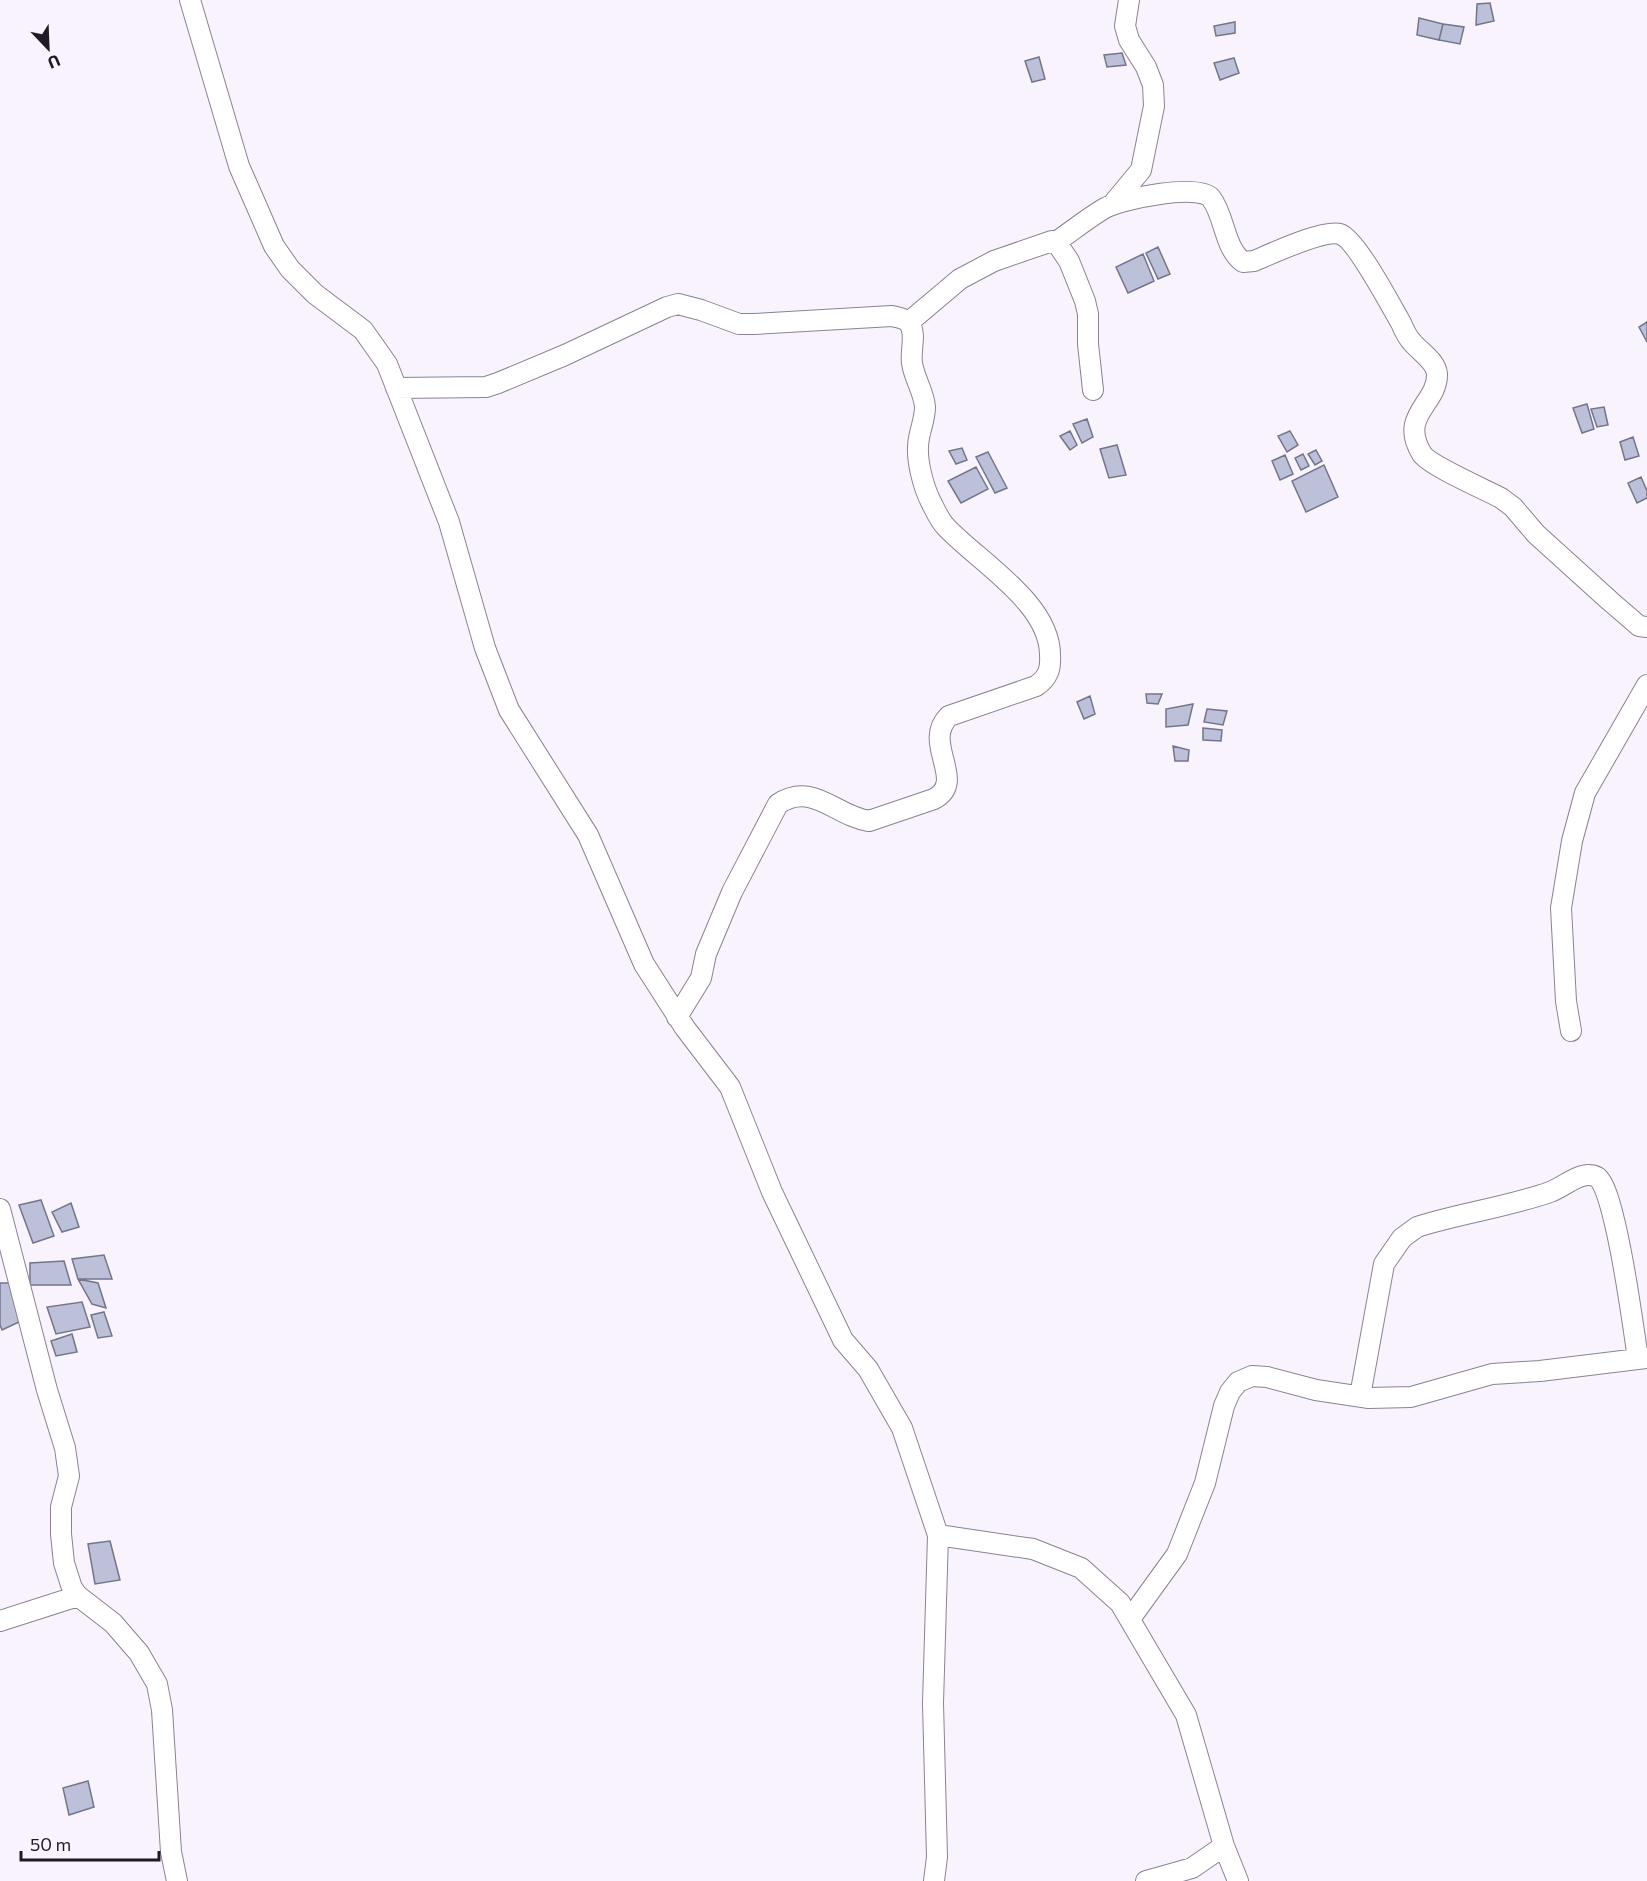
<svg xmlns="http://www.w3.org/2000/svg" width="1647" height="1881" font-family="Commissioner,sans-serif">
<rect width="100%" height="100%" fill="#f9f3fd"/>
<!-- building -->
<path fill="#bdc0d9" stroke="#73758b" stroke-width="1.5" d="M 1490,3 L 1494,21 L 1476,25 L 1477,4 Z
M 1419,18 L 1443,24 L 1439,40 L 1417,35 Z
M 1235,22 L 1235,33 L 1216,36 L 1214,26 Z
M 1443,24 L 1464,27 L 1460,44 L 1439,40 Z
M 1122,53 L 1126,65 L 1107,67 L 1104,55 Z
M 1039,57 L 1045,79 L 1032,82 L 1025,61 Z
M 1234,58 L 1239,73 L 1220,80 L 1214,63 Z
M 1158,247 L 1170,274 L 1158,279 L 1146,253 Z
M 1143,254 L 1154,281 L 1128,293 L 1116,267 Z
M 1647,322 L 1647,342 L 1639,327 Z
M 1587,404 L 1594,429 L 1582,433 L 1573,408 Z
M 1604,407 L 1608,425 L 1597,427 L 1591,409 Z
M 1087,419 L 1093,437 L 1082,443 L 1073,424 Z
M 1070,431 L 1077,445 L 1070,450 L 1060,436 Z
M 1290,431 L 1298,445 L 1287,452 L 1278,436 Z
M 1633,437 L 1639,456 L 1625,460 L 1620,442 Z
M 1117,445 L 1126,475 L 1109,478 L 1100,449 Z
M 962,448 L 967,460 L 956,464 L 949,451 Z
M 1316,450 L 1322,461 L 1315,465 L 1308,454 Z
M 988,452 L 1007,488 L 995,493 L 976,457 Z
M 1303,454 L 1309,466 L 1301,470 L 1295,458 Z
M 1285,455 L 1293,474 L 1280,480 L 1272,461 Z
M 1324,465 L 1338,497 L 1306,512 L 1292,481 Z
M 976,467 L 988,489 L 961,503 L 948,481 Z
M 1641,477 L 1647,491 L 1647,498 L 1637,503 L 1628,483 Z
M 1146,694 L 1162,694 L 1158,704 L 1147,703 Z
M 1090,696 L 1095,714 L 1084,719 L 1077,702 Z
M 1193,704 L 1188,725 L 1166,727 L 1166,709 Z
M 1207,709 L 1227,711 L 1223,725 L 1204,722 Z
M 1203,728 L 1222,730 L 1221,741 L 1203,740 Z
M 1173,746 L 1189,750 L 1188,761 L 1175,761 Z
M 41,1200 L 54,1236 L 33,1243 L 19,1205 Z
M 71,1203 L 79,1227 L 62,1232 L 52,1212 Z
M 104,1255 L 112,1279 L 78,1279 L 72,1259 Z
M 64,1261 L 71,1285 L 30,1285 L 30,1263 Z
M 78,1279 L 98,1283 L 106,1308 L 92,1304 Z
M 0,1283 L 12,1283 L 21,1321 L 2,1330 L 0,1325 Z
M 82,1302 L 90,1327 L 56,1334 L 47,1307 Z
M 104,1312 L 112,1336 L 98,1338 L 91,1315 Z
M 72,1334 L 77,1352 L 56,1356 L 51,1341 Z
M 110,1541 L 120,1580 L 95,1584 L 88,1544 Z
M 88,1781 L 94,1807 L 69,1815 L 63,1788 Z"/>
<g fill="none" stroke-linecap="round" stroke-linejoin="round">
<defs>
<path id="minor" d="M 190,0 L 239,166 L 274,246 L 290,269 L 315,294 L 363,330 L 387,364 L 449,522 L 485,648 L 509,710 L 588,835 L 644,964 L 685,1028 L 730,1087 L 772,1192 L 843,1340 L 868,1369 L 902,1428 L 938,1535 L 933,1703 L 937,1857 L 934,1881
M 1112,205 L 1141,170 L 1154,106 L 1153,85 L 1146,67 L 1129,40 L 1125,26 L 1129,0
M 1056,242 C 1072,231 1088,218 1105,208 C 1121,199 1199,183 1211,198 C 1225,216 1224,248 1243,262 L 1254,261 C 1271,254 1324,229 1340,234 C 1356,239 1391,306 1401,323 C 1404,330 1407,337 1412,342 C 1420,352 1436,361 1437,374 C 1438,404 1398,415 1422,454 C 1429,465 1486,490 1501,498 L 1513,507 L 1536,534 L 1610,601 L 1639,626 L 1647,627
M 909,322 L 960,279 L 994,261 L 1052,241 L 1056,242 L 1069,261 L 1085,301 L 1088,314 L 1088,344 L 1093,390
M 396,388 L 486,387 L 498,383 L 565,355 L 667,307 L 678,304 L 701,310 L 739,324 L 754,324 L 892,316 C 897,317 905,318 909,323 C 917,334 910,350 912,363 C 914,378 924,392 925,407 C 925,418 921,427 919,438 C 915,457 923,487 932,504 C 936,512 940,521 946,527 C 979,562 1050,603 1050,655 C 1051,669 1048,678 1036,686 L 949,716 C 921,743 968,781 934,799 L 869,821 C 835,816 813,781 778,804 L 732,892 L 706,954 L 701,978 L 677,1017
M 1571,1031 L 1566,1001 L 1561,908 L 1572,841 L 1585,793 L 1647,685
M 0,1209 L 47,1390 L 65,1448 L 69,1476 L 61,1507 L 61,1534 L 64,1563 L 72,1588 L 78,1596 L 113,1623 L 139,1653 L 157,1684 L 162,1710 L 171,1852 L 177,1881
M 1360,1396 L 1384,1264 L 1402,1238 L 1417,1227 C 1461,1213 1508,1207 1550,1192 C 1564,1187 1582,1169 1597,1177 C 1615,1187 1634,1332 1638,1359
M 938,1535 L 1033,1549 L 1081,1568 L 1120,1603 L 1186,1715 L 1224,1846 L 1238,1881
M 1130,1619 L 1177,1554 L 1205,1483 L 1224,1406 L 1230,1392 L 1238,1382 L 1252,1376 L 1267,1377 L 1316,1390 L 1369,1398 L 1411,1397 L 1492,1374 L 1540,1371 L 1647,1358
M 0,1621 L 78,1596
M 1146,1881 L 1192,1868 L 1224,1846"/>
</defs>
<!-- minor casing -->
<use href="#minor" stroke="#8d8195" stroke-width="22"/>
<!-- minor -->
<use href="#minor" stroke="#fff" stroke-width="20"/>
</g>
<!-- north arrow -->
<g transform="translate(48 48) rotate(157)" stroke="#f9f3fd" stroke-width="4.5" paint-order="stroke">
<path d="M0-4.5L10 22L0 15L-10 22Z" fill="#1f1a23"/>
<text y="-9" font-size="16" font-weight="bold" text-anchor="middle" fill="#1f1a23">U</text>
</g>
<!-- scale -->
<path d="M21 1851v9h138v-9" fill="none" stroke="#1f1a23" stroke-width="3"/>
<text x="30" y="1851" font-size="18" fill="#1f1a23" stroke="#f9f3fd" stroke-width="4.5" paint-order="stroke">50 m</text>
</svg>
